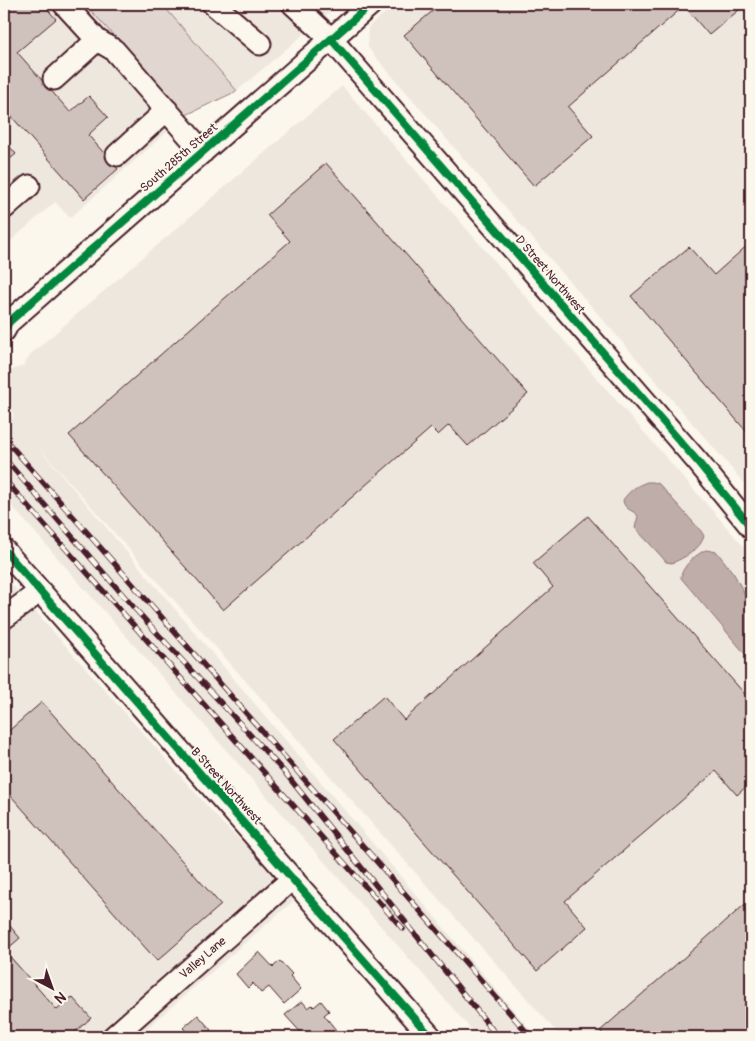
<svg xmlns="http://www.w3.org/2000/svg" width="755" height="1041" font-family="Pangolin,sans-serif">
<rect width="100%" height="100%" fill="#fbf7ec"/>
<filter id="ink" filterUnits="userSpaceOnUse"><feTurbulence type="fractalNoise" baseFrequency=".02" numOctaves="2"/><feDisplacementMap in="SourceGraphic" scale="10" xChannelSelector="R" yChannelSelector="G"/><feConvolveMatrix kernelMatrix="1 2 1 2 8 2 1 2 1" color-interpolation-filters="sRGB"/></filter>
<g filter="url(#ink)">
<!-- built -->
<path fill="#eee7de" d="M 4,4 L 85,4 L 186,115 L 70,218 L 55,202 L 4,247 Z
M 162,4 L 339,4 L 237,91 Z
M 396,4 L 751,4 L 751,491 L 368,48 L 368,27 Z
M 342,86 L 751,555 L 751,1037 L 561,1037 L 34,442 L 536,1037 L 478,1037 L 4,497 L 4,408 L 14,419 L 4,373 L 23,366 L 32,353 Z
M 4,576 L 223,824 L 300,895 L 137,1037 L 4,1037 Z"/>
<!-- green -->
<path fill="#e2d7d0" stroke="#967b7e" d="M 85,4 L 162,4 L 237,91 L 186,115 Z"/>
<!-- water -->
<path fill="#bfadaa" stroke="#907477" d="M 647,482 L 653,482 L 659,484 L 701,531 L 704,536 C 701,549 684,558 672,563 L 666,562 L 662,557 L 635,528 L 638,516 C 632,509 624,510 623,500 C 630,490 636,486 647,482 Z
M 706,550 L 717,552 L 734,574 L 751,606 L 751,658 L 746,655 L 681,578 C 681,567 696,554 706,550 Z"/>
<!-- building -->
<path fill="#cfc2bc" stroke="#4a1f2b" d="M 4,4 L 43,4 L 56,19 L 17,52 L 70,112 L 89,96 L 108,117 L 88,135 L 118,169 L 84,199 L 4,108 Z
M 441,4 L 746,4 L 709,35 L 684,6 L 568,107 L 593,136 L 534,186 L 404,35 Z
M 4,140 L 16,154 L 4,164 Z
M 326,163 L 528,394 L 468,446 L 449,425 L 438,435 L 431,428 L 223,610 L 69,435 L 290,241 L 267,215 Z
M 751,242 L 751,437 L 631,296 L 689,247 L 714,275 Z
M 588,516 L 751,701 L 751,782 L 737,795 L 716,771 L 565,901 L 587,927 L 537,971 L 334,739 L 384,696 L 404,720 L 553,587 L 533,563 Z
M 42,702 L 221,905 L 157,961 L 4,788 L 4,735 Z
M 751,899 L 751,1037 L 606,1037 L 600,1031 Z
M 4,919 L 20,938 L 5,951 L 57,1010 L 72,997 L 91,1018 L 69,1037 L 4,1037 Z
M 259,952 L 273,967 L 280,961 L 292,974 L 290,976 L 301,989 L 284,1004 L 269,987 L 261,993 L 253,983 L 248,988 L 236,974 Z
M 302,1001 L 308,1008 L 312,1005 L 314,1007 L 321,1001 L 329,1011 L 324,1015 L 336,1030 L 328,1037 L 313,1037 L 308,1032 L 304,1036 L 285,1015 Z
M 198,1015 L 211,1030 L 203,1037 L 192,1037 L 183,1028 Z"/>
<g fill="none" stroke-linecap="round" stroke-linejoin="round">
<defs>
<path id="minor" d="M 64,4 L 97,40 L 114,50 L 203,152
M 213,4 L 260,44
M 293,4 L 331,39 L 698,462 L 751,527
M 54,79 L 97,40
M 117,155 L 167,110
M 4,208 L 29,186
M 4,331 L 9,322 L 371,4
M 4,550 L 431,1037
M 4,618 L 39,592
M 113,1037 L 293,878"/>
</defs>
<!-- minor casing -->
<use href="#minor" stroke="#4a1f2b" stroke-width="25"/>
<!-- minor -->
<use href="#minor" stroke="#fbf7ec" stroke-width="21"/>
<defs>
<path id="rail" d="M 4,438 L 531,1037
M 4,458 L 136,610 L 286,774 L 491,1028
M 4,479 L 403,929
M 486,1023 L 499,1037"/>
</defs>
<!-- rail casing -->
<use href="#rail" stroke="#4a1f2b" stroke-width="5.5"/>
<!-- rail -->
<use href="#rail" stroke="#fbf7ec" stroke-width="4" stroke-dasharray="11" stroke-linecap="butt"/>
<defs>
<path id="cycleway" d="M 331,39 L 698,462 L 751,527
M 4,331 L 9,322 L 371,4
M 4,550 L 431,1037"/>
</defs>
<!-- cycleway casing -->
<use href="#cycleway" stroke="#fbf7ec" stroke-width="11"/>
<!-- cycleway -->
<use href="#cycleway" stroke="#00873e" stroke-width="8"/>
</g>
</g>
<g text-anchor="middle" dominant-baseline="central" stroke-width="4" stroke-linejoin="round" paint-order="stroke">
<!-- street labels -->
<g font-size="12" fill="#4a1f2b" stroke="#fbf7ec">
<text transform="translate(179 158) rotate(-41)">South 285th Street</text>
<text transform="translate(550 275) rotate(49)">D Street Northwest</text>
<text transform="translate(226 786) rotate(48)">B Street Northwest</text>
<text transform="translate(203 958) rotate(-41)">Valley Lane</text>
</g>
</g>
<!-- margin -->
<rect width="755" height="1041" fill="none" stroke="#fbf7ec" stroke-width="20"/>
<rect x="10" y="10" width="735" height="1021" fill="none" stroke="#4a1f2b" stroke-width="2" filter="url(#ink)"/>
<!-- north arrow -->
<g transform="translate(52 988) rotate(139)" stroke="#fbf7ec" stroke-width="4" paint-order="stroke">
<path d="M0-4L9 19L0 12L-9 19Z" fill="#4a1f2b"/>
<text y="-8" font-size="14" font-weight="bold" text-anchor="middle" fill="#4a1f2b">N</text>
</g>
</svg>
